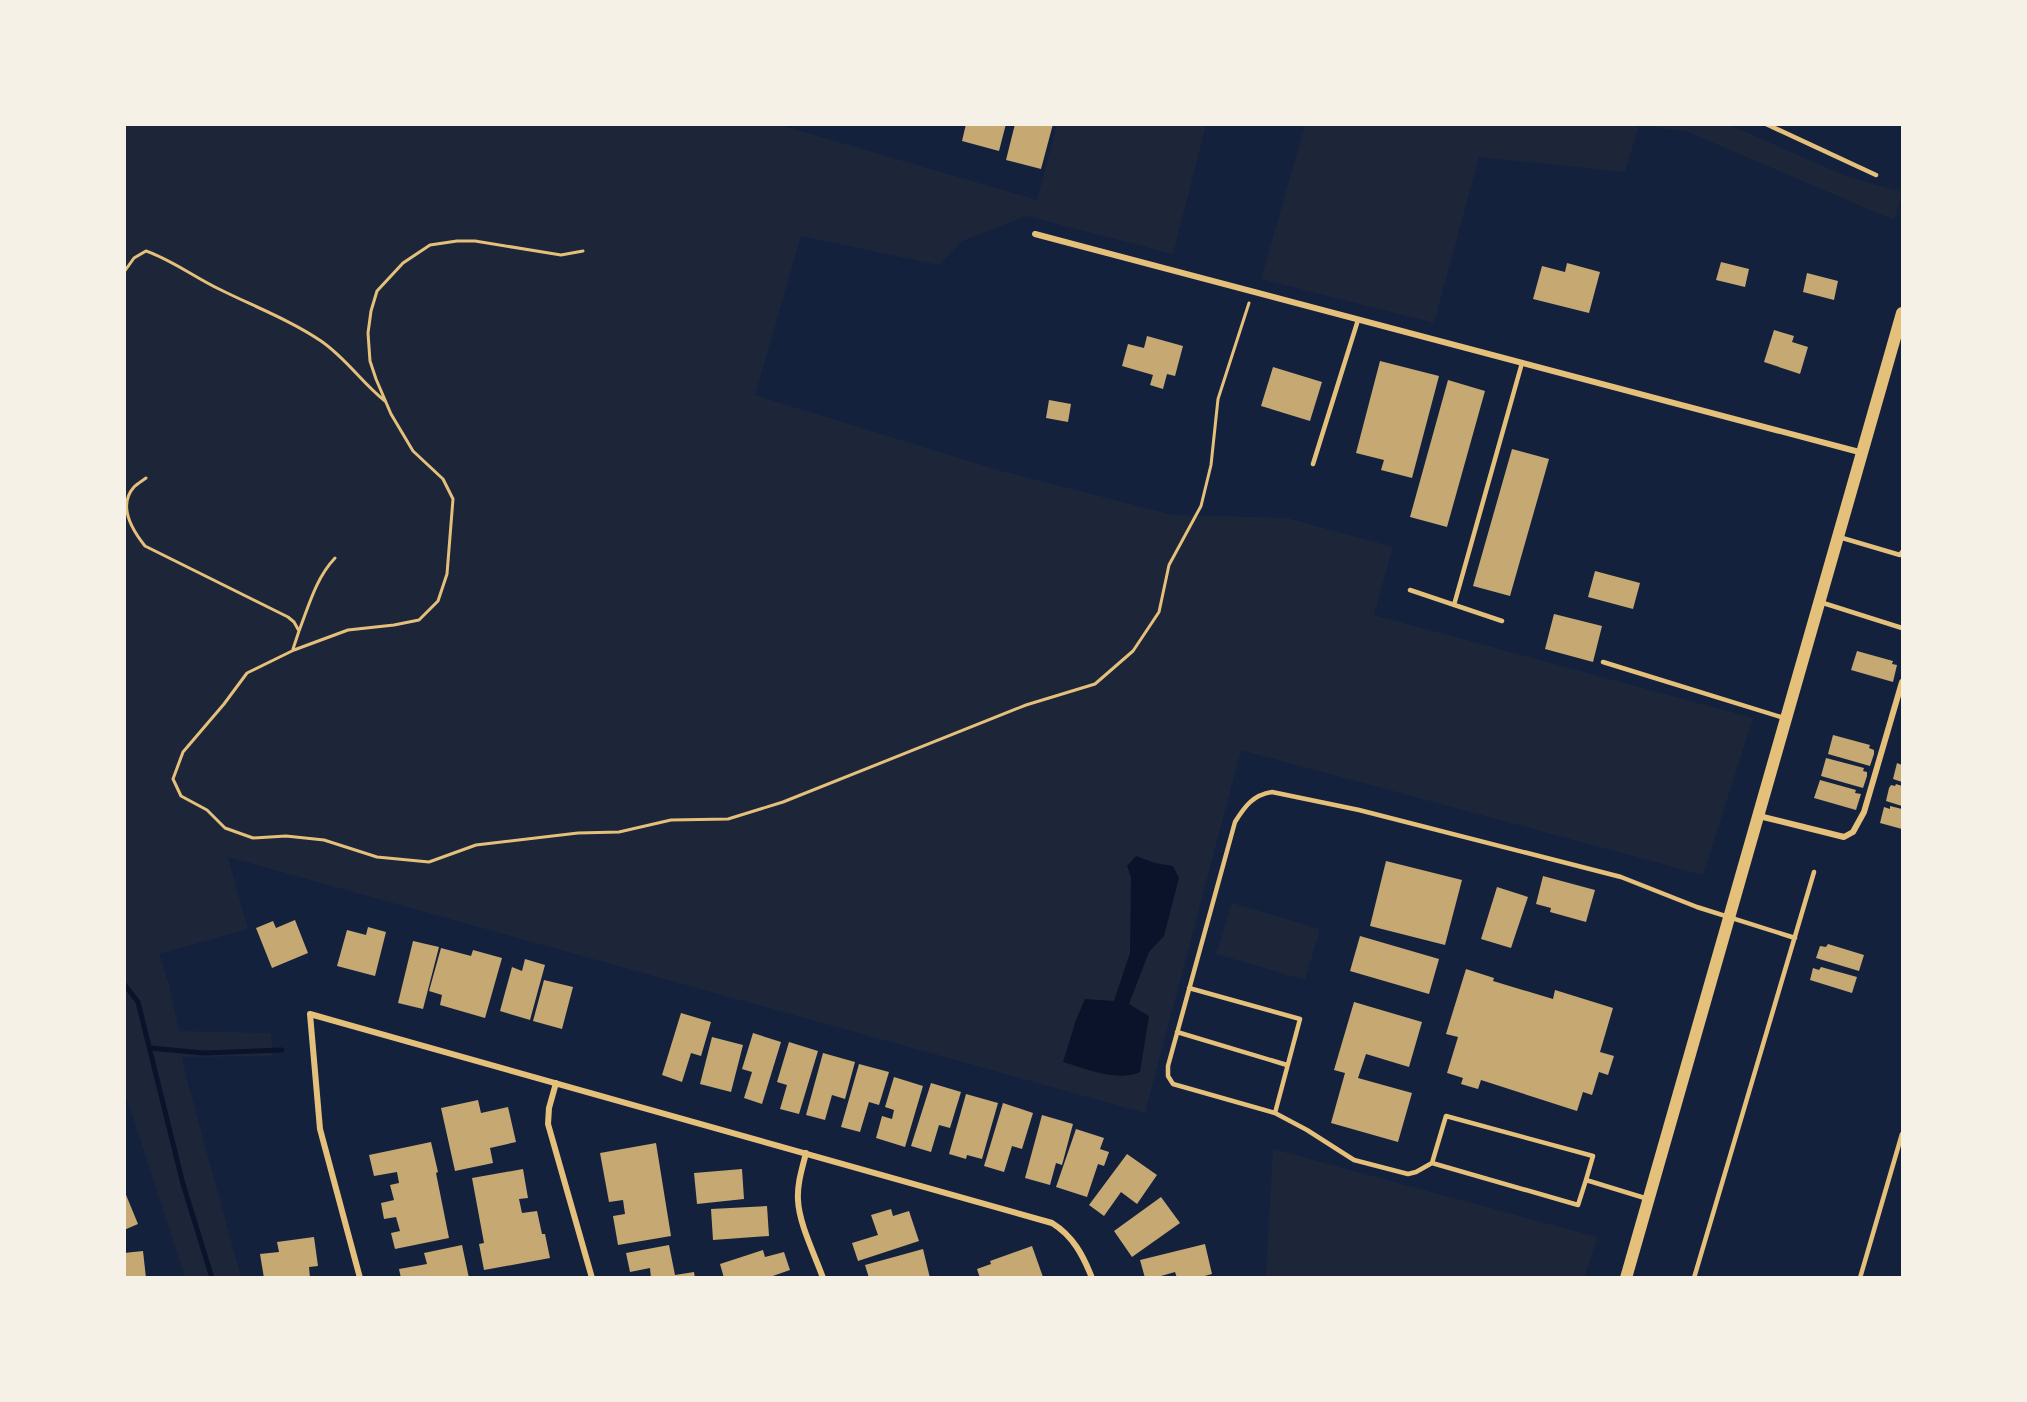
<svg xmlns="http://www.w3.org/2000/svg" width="2027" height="1402" font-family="'Exo 2',sans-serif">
<rect width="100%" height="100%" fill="#14213d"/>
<!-- green -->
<path fill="#1d2539" d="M 124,125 L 780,125 L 1037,200 L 1057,125 L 1206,125 L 1173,254 L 1026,216 L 962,241 L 939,265 L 801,236 L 755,395 L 998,470 L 1173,515 L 1287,518 L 1393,547 L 1374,615 L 1753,718 L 1703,875 L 1241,750 L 1145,1113 L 228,857 L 248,929 L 159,954 L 169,985 L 179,1031 L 271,1033 L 273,1056 L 182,1057 L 187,1080 L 241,1277 L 185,1277 L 124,1090 Z
M 1305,125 L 1305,124 L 1639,125 L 1625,172 L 1479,157 L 1434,323 L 1261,279 Z
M 1644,125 L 1730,125 L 1848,177 L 1902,192 L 1894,220 L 1688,132 Z
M 1232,903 L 1320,929 L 1305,980 L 1216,954 Z
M 1273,1149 L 1597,1237 L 1585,1277 L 1266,1277 Z"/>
<!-- water -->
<path fill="#0b132b" d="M 1136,856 L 1155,863 L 1173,866 L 1179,878 L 1164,936 L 1149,952 L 1129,1004 L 1149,1016 L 1140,1072 C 1117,1082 1086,1069 1063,1062 L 1076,1020 L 1085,999 L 1114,1001 L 1130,953 L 1131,877 L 1127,866 Z"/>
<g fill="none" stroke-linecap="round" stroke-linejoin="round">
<!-- stream -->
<path stroke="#0b132b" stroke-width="5" d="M 124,984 L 138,1002 L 183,1184 L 212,1278
M 150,1048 L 204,1053 L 282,1050"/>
</g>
<!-- building -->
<path fill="#c6a872" d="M 966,124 L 1006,124 L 999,151 L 962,141 Z
M 1015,124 L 1053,124 L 1041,169 L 1006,160 Z
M 1721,262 L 1749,269 L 1745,287 L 1716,280 Z
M 1567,263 L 1600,272 L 1589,313 L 1533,299 L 1542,266 L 1565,272 Z
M 1807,273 L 1838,281 L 1834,300 L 1803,292 Z
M 1774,330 L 1794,336 L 1792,342 L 1808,347 L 1800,374 L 1764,362 Z
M 1147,336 L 1183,346 L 1175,376 L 1167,374 L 1163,389 L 1150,385 L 1153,375 L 1122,366 L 1128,344 L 1144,348 Z
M 1380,361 L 1439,376 L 1412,478 L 1381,470 L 1384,460 L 1356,453 Z
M 1273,367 L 1322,382 L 1310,421 L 1261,406 Z
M 1448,380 L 1485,391 L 1447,527 L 1410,517 Z
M 1049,400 L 1071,404 L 1068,422 L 1046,418 Z
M 1512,449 L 1549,459 L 1510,596 L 1473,586 Z
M 1595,571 L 1640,583 L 1633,609 L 1588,597 Z
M 1554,614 L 1602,626 L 1593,662 L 1545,649 Z
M 1857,651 L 1893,661 L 1892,664 L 1897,665 L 1893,682 L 1851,670 Z
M 1833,735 L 1870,745 L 1869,748 L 1874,750 L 1874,754 L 1870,766 L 1828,754 Z
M 1826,758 L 1864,768 L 1863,771 L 1867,772 L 1867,776 L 1863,788 L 1821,776 Z
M 1897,763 L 1902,765 L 1902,782 L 1893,779 Z
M 1820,780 L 1856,790 L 1855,793 L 1861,794 L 1856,810 L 1814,798 Z
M 1896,784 L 1902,786 L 1902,806 L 1886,801 L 1889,788 L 1891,785 L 1895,786 Z
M 1890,806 L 1902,809 L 1902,829 L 1880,823 L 1884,807 L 1890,809 Z
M 1386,861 L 1462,880 L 1445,945 L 1370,926 Z
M 1543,876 L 1595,890 L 1586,922 L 1550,912 L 1551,908 L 1536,904 Z
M 1497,887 L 1528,897 L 1511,948 L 1481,939 Z
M 295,920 L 308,953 L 272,968 L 256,928 L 273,921 L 276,928 Z
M 368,927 L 386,932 L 375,976 L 337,966 L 347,930 L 366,935 Z
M 1360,936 L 1439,959 L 1429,994 L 1350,971 Z
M 413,941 L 439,947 L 423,1009 L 398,1003 Z
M 1828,944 L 1864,955 L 1859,971 L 1816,958 L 1820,946 L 1826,947 Z
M 441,948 L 471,956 L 473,950 L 502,958 L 485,1018 L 440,1005 L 442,995 L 429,991 Z
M 525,959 L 545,965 L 530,1020 L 500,1011 L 512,967 L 522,971 Z
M 1821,967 L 1857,977 L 1852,993 L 1810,980 L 1813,968 L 1819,970 Z
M 1466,969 L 1494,978 L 1493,981 L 1553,999 L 1555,990 L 1613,1008 L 1600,1052 L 1614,1056 L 1608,1075 L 1599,1072 L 1592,1095 L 1583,1092 L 1577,1111 L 1481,1080 L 1478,1089 L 1461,1084 L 1463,1078 L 1447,1073 L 1458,1037 L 1446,1034 Z
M 544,980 L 573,987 L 562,1029 L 533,1021 Z
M 1354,1002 L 1422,1022 L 1409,1067 L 1366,1054 L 1358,1078 L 1412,1093 L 1398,1142 L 1331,1123 L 1345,1073 L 1334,1070 Z
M 681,1013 L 711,1022 L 701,1056 L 691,1053 L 682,1082 L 662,1075 Z
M 753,1033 L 781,1042 L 762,1104 L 744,1098 L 752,1072 L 742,1069 Z
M 712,1037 L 743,1045 L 731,1092 L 700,1084 Z
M 789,1042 L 818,1051 L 799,1114 L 780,1109 L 787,1085 L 777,1082 Z
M 823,1053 L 855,1062 L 845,1099 L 832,1095 L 825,1120 L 806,1115 Z
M 859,1064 L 889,1072 L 879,1105 L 869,1102 L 860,1132 L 841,1127 Z
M 894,1077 L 923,1086 L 905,1147 L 876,1138 L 882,1116 L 892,1119 L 894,1110 L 885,1107 Z
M 931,1083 L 961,1092 L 950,1128 L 939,1125 L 931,1152 L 911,1146 Z
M 966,1094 L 998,1103 L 982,1159 L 967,1155 L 966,1159 L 949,1154 Z
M 478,1100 L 481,1113 L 508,1107 L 516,1142 L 490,1148 L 493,1163 L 455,1171 L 441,1108 Z
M 1003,1103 L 1033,1113 L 1022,1149 L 1012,1146 L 1004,1172 L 984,1166 Z
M 1042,1115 L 1073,1124 L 1062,1165 L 1056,1163 L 1050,1185 L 1025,1178 Z
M 1076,1129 L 1104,1138 L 1100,1149 L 1109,1152 L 1104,1166 L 1098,1164 L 1087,1197 L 1056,1187 Z
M 431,1142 L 438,1172 L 436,1173 L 449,1238 L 395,1249 L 391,1233 L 400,1231 L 396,1217 L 384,1219 L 381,1203 L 394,1200 L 390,1185 L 399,1183 L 397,1172 L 374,1176 L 369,1155 Z
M 656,1143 L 671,1236 L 618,1245 L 613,1216 L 625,1214 L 623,1200 L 609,1202 L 600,1153 Z
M 1127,1154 L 1157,1175 L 1137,1204 L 1121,1192 L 1104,1216 L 1089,1205 Z
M 523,1169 L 528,1198 L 519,1199 L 522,1213 L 537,1211 L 542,1234 L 545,1234 L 550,1258 L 484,1270 L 479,1244 L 484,1243 L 472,1178 Z
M 742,1169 L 744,1199 L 697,1204 L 694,1173 Z
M 124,1190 L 138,1224 L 124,1230 Z
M 1161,1197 L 1180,1223 L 1132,1257 L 1114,1231 Z
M 767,1206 L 769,1236 L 713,1240 L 711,1209 Z
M 891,1209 L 893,1216 L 909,1211 L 919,1241 L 858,1261 L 852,1243 L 878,1235 L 871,1215 Z
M 314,1237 L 318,1266 L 309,1267 L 310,1278 L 264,1278 L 260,1254 L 279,1252 L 277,1242 Z
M 1205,1244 L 1212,1274 L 1197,1278 L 1177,1278 L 1175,1272 L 1154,1278 L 1145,1278 L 1140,1260 Z
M 462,1245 L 469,1278 L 401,1278 L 399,1269 L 427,1264 L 424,1253 Z
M 669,1245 L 675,1275 L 694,1272 L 695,1278 L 651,1278 L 650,1268 L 630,1272 L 626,1253 Z
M 1032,1246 L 1043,1277 L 980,1278 L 977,1269 L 991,1264 L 990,1261 Z
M 923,1249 L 930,1278 L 869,1278 L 865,1265 Z
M 763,1250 L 765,1257 L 784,1252 L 790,1270 L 767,1278 L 724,1278 L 720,1264 Z
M 143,1251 L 146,1278 L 124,1278 L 124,1253 Z"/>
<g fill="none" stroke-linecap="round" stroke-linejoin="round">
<!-- path -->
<path stroke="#e5c07b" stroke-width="3" d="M 583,251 L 561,255 L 475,241 L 457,241 L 430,245 L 403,263 L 377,291 L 371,311 L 368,333 L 370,361 L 376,379 L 391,414 L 413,451 L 443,479 L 453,499 L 447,574 L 438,601 L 419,620 L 394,625 L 348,630 L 294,650 L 247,673 L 224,704 L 183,752 L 173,779 L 181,796 L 207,810 L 225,828 L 253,838 L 286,836 L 324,840 L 377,857 L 429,862 L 476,845 L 578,833 L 619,832 L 671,820 L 728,819 L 783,802 L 1026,705 L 1095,684 L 1133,651 L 1159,612 L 1169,565 L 1201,506 L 1211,465 L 1218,399 L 1249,303
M 124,272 L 134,258 L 146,251 C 172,260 194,277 219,289 C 253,306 290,320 321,341 C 346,358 362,383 385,401
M 146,478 C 142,481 137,484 134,487 C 117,506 133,531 145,546 L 288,617 L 294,622 L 299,631 L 293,649
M 299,631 C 309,605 316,578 335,558"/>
<!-- service -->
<path stroke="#e5c07b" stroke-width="4.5" d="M 1766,124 L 1876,175
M 1313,464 L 1358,320
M 1839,537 L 1900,555 L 1902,552
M 1410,590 L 1502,621
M 1820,602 L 1902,628
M 1454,605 L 1522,363
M 1603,662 L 1784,718
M 1189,988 L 1300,1019 L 1275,1113
M 1177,1032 L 1287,1065
M 1432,1163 L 1446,1116 L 1593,1156 L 1586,1180
M 1648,1199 L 1586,1180 L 1578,1205 L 1432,1163 L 1416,1172 L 1408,1174 L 1354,1160 L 1307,1130 L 1275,1113 L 1173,1084 L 1168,1076 L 1168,1066 L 1235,822 C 1245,806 1253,795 1272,792 L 1359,810 L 1621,877 L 1697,907 L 1795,938
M 1694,1278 L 1814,872
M 1860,1278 L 1902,1134"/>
<!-- minor -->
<path stroke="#e5c07b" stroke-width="6" d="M 1035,234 L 1863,453
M 1759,816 L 1844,837 L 1853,832 L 1864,812 L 1902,682
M 556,1083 L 549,1108 L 548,1124 L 592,1278
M 806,1153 C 802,1169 797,1184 798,1200 C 799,1224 815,1255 823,1278
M 360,1278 L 320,1129 L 310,1014 L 1052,1223 C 1073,1236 1083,1255 1092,1278"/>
<!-- secondary -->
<path stroke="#e5c07b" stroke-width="12" d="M 1626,1278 L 1902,313"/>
</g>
<!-- border -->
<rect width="2027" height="1402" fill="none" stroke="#f6f1e7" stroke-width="252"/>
</svg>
